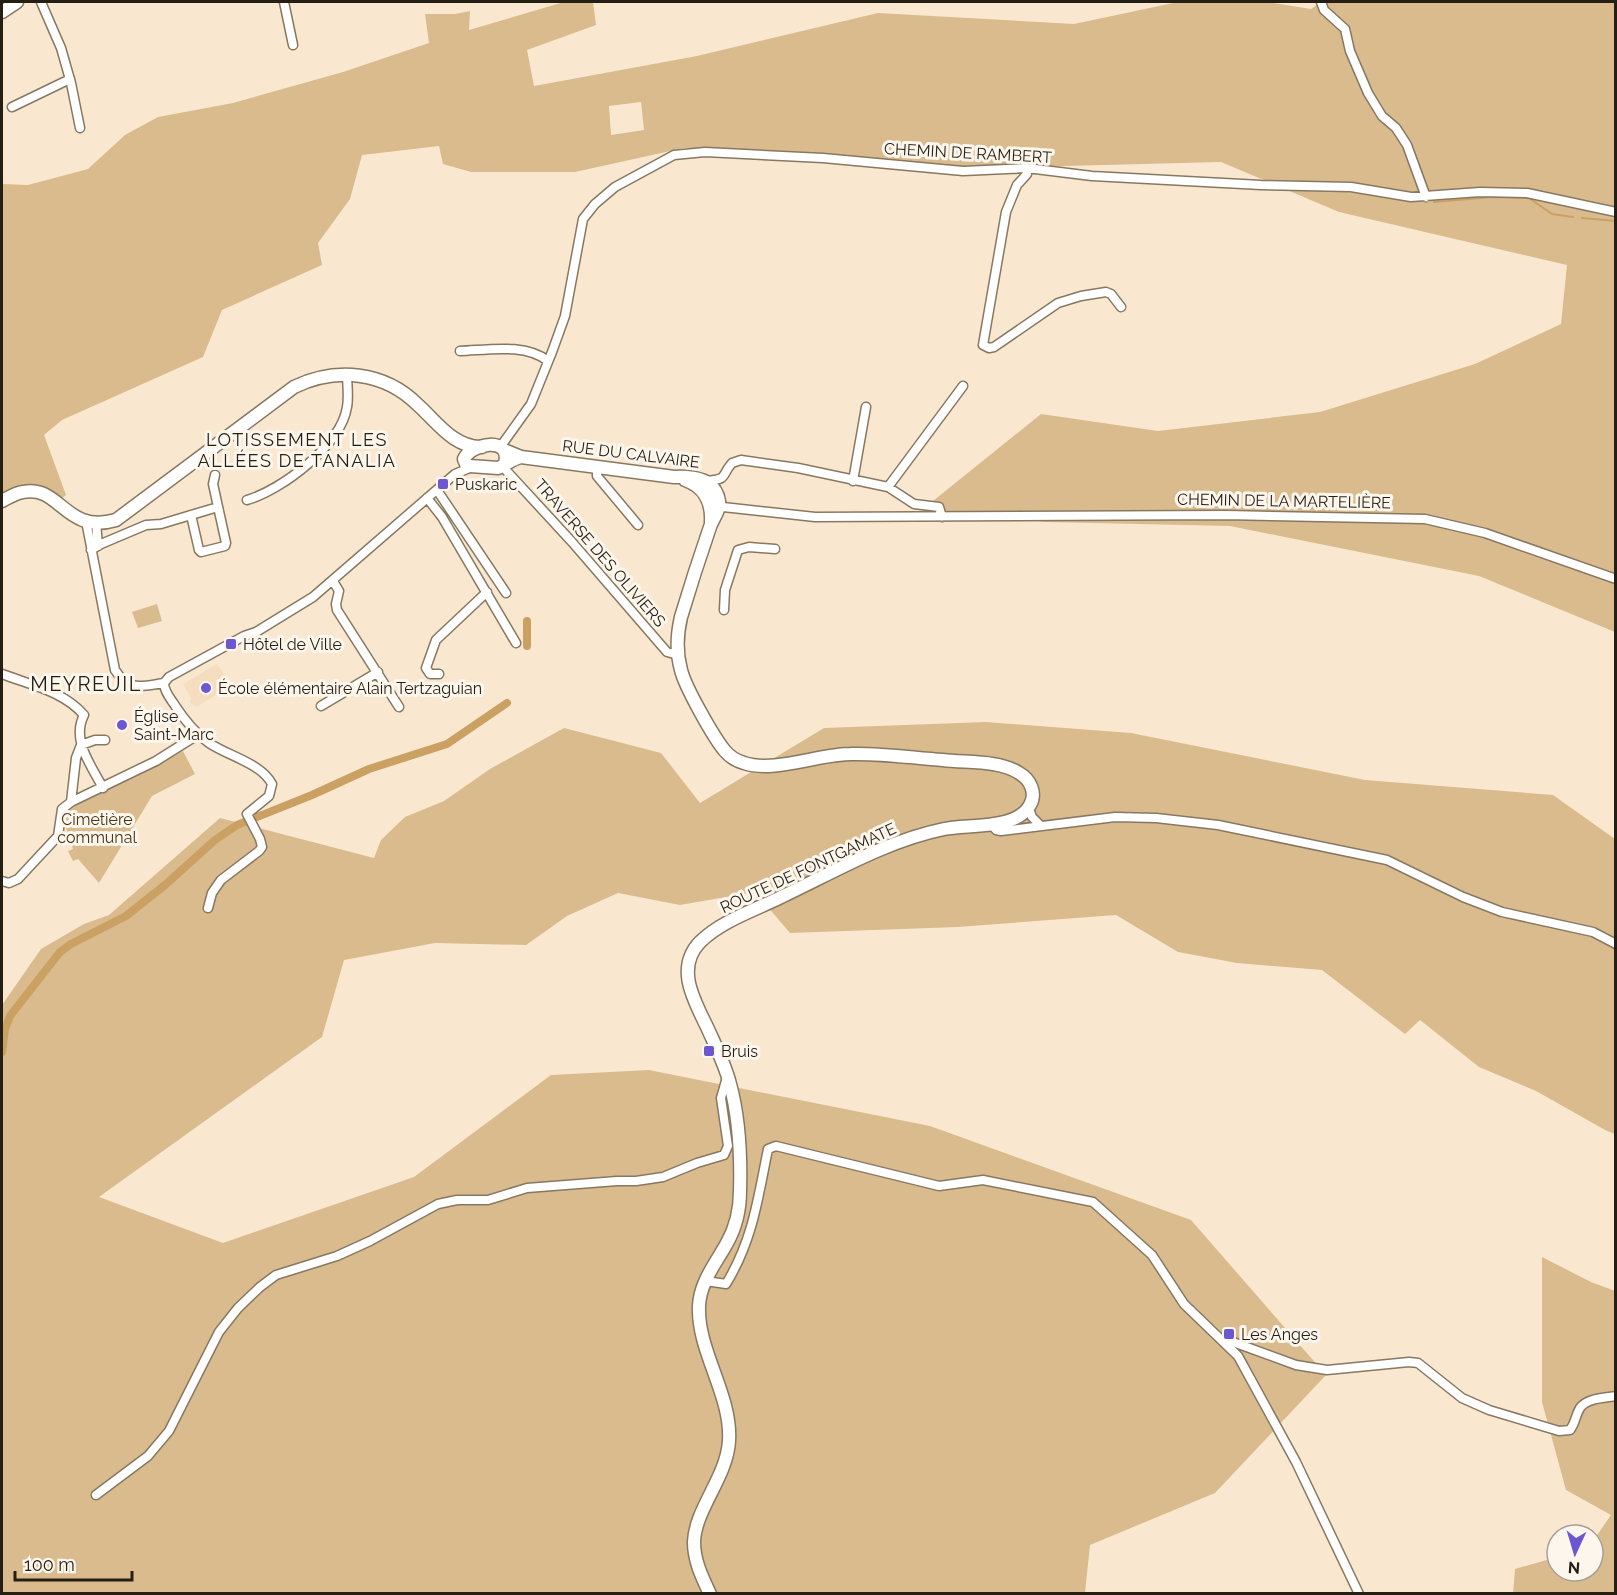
<svg xmlns="http://www.w3.org/2000/svg" width="1617" height="1595" font-family="Raleway,sans-serif">
<rect width="100%" height="100%" fill="#f9e8cf"/>
<!-- built -->
<path fill="#f4debf" d="M 217,664 L 231,685 L 197,707 L 190,703 L 191,698 L 183,684 Z"/>
<!-- green -->
<path fill="#dabb8e" fill-rule="evenodd" d="M 564,2 L 593,2 L 596,25 L 527,50 L 534,86 L 697,56 L 878,13 L 1074,24 L 1178,2 L 1267,2 L 1311,9 L 1321,2 L 1615,2 L 1615,632 L 1479,576 L 1230,526 L 1046,522 L 923,509 L 1041,414 L 1158,431 L 1320,412 L 1475,364 L 1561,324 L 1567,265 L 1339,212 L 1221,162 L 982,168 L 729,148 L 684,148 L 575,172 L 471,172 L 443,164 L 439,146 L 362,155 L 350,199 L 318,243 L 322,265 L 222,310 L 203,357 L 62,420 L 44,435 L 66,495 L 62,498 C 36,481 28,481 2,496 L 2,184 L 28,185 L 88,169 L 125,135 L 158,117 L 233,103 L 343,72 L 429,43 L 425,14 L 455,14 L 470,11 L 469,30 ZM 641,102 L 644,130 L 611,135 L 609,106 Z
M 157,604 L 162,621 L 138,628 L 132,612 Z
M 986,722 L 1131,733 L 1365,780 L 1553,795 L 1615,839 L 1615,1134 L 1607,1131 L 1536,1091 L 1479,1067 L 1420,1020 L 1405,1034 L 1322,970 L 1237,963 L 1178,952 L 1116,915 L 958,927 L 790,933 L 755,892 L 680,905 L 618,893 L 567,916 L 526,945 L 435,943 L 344,960 L 322,1037 L 99,1197 L 223,1243 L 414,1177 L 551,1075 L 649,1070 L 930,1126 L 1191,1220 L 1326,1375 L 1215,1493 L 1090,1545 L 1085,1593 L 2,1594 L 2,1005 L 41,949 L 84,924 L 109,915 L 220,818 L 374,858 L 381,840 L 405,817 L 444,801 L 490,769 L 564,728 L 661,753 L 700,803 L 824,728 Z
M 183,751 L 195,774 L 152,796 L 99,883 L 78,859 L 73,861 L 68,851 L 73,849 L 64,822 L 64,811 Z
M 1542,1257 L 1591,1282 L 1615,1291 L 1615,1593 L 1513,1594 L 1515,1569 L 1557,1557 L 1557,1571 L 1593,1571 L 1593,1541 L 1611,1515 L 1566,1490 L 1542,1402 Z"/>
<g fill="none" stroke-linecap="round" stroke-linejoin="round">
<!-- stream -->
<path stroke="#caa162" stroke-width="2" d="M 1434,202 L 1492,197 L 1529,198 L 1552,214 L 1573,217
M 1582,218 L 1616,221"/>
<!-- canal -->
<path stroke="#caa162" stroke-width="8" d="M 527,621 L 527,646
M 2,1052 L 5,1029 L 10,1016 L 60,952 L 71,944 L 126,916 L 165,885 L 215,840 L 237,825 L 312,795 L 369,769 L 447,744 L 507,703"/>
<defs>
<path id="street" d="M 41,2 L 61,48 L 71,83 L 80,128
M 284,2 L 293,45
M 1321,2 L 1324,10 L 1345,29 L 1350,51 L 1368,93 L 1382,116 L 1396,128 L 1407,145 L 1426,197
M 12,107 L 70,79
M 1027,168 L 1027,174 L 1017,185 L 1006,212 L 983,345 L 989,348 L 994,347 L 1058,303 L 1081,296 L 1106,292 L 1111,294 L 1121,307
M 460,351 C 488,350 525,343 548,361
M 501,446 L 531,404 L 552,352 L 565,316 L 583,219 L 595,204 L 615,187 L 674,155 L 705,152 L 823,158 L 963,171 L 1027,168 L 1092,176 L 1261,185 L 1351,187 L 1411,197 L 1480,192 L 1527,193 L 1616,212
M 502,466 L 572,542 L 667,652 L 678,655
M 597,467 L 597,476 L 638,525
M 706,481 C 729,479 720,477 732,463 L 741,460 L 798,468 L 888,487 L 914,504 L 939,507 L 942,517
M 853,481 L 866,407
M 888,487 L 963,386
M 437,490 L 506,593
M 427,498 L 442,517 L 516,643
M 247,500 C 282,490 341,445 347,407 C 349,397 347,384 347,374
M 714,506 L 815,517 L 1226,515 L 1425,519 L 1485,533 L 1616,579
M 191,515 L 199,550 L 201,552 L 225,546 L 226,543 L 213,484 L 215,475
M 86,521 L 115,670 C 129,692 142,686 164,683
M 96,522 L 98,546
M 91,550 L 101,544 L 146,525 L 161,524 L 218,507
M 333,581 L 339,591 L 336,604 L 337,610 L 399,707
M 724,610 L 725,590 L 738,550 L 749,547 L 775,549
M 2,674 C 31,685 63,691 84,715 C 71,740 91,765 103,788
M 439,674 L 430,674 L 426,668 L 436,640 L 487,592
M 164,683 L 169,677 L 244,636 L 256,632 L 313,597 L 455,474 L 472,467
M 164,683 C 164,691 170,698 174,704 C 183,718 195,733 209,743 C 228,756 261,763 272,784 L 269,796 L 247,814 L 260,839 L 262,847 L 259,851 L 221,880 L 212,893 L 208,908
M 321,706 L 378,672
M 71,802 L 76,758 L 81,745 L 95,740 L 105,740
M 1029,809 L 1032,817 L 1041,826
M 991,824 L 996,830 L 1001,831 L 1115,817 L 1156,818 L 1218,825 L 1387,860 L 1463,897 L 1502,912 L 1593,932 L 1616,944
M 2,881 L 9,883 L 18,879 L 58,836 L 62,809 L 71,802 L 156,761 L 199,734
M 706,1281 L 726,1284 C 753,1240 758,1198 768,1149 L 776,1146 L 939,1186 L 983,1180 L 1093,1202 L 1152,1255 L 1184,1304 L 1238,1356 L 1296,1462 L 1359,1594
M 1227,1345 L 1233,1342 L 1296,1365 L 1327,1370 L 1409,1362 L 1418,1363 L 1462,1398 L 1489,1410 L 1559,1431 L 1570,1430 C 1576,1422 1575,1416 1580,1408 C 1587,1398 1604,1398 1616,1396
M 96,1495 L 148,1456 L 169,1431 L 219,1332 L 238,1308 L 260,1287 L 276,1275 L 337,1256 L 370,1241 L 438,1204 L 457,1200 L 488,1200 L 527,1188 L 617,1181 L 636,1181 L 663,1177 L 697,1163 L 724,1155 L 728,1146 L 721,1098 L 727,1077"/>
<path id="secondary" d="M 2,12 L 17,2
M 504,450 L 521,457 L 674,477 C 693,476 715,478 719,501 C 720,511 713,518 710,527 C 700,556 690,587 681,617 C 677,634 676,652 681,670 C 685,687 714,738 725,751 C 730,757 737,761 744,763 C 773,773 819,754 851,754 C 882,753 913,758 943,760 C 966,763 999,760 1019,773 C 1030,779 1037,793 1030,805 C 1017,830 968,824 944,829 C 886,841 834,872 781,897 C 755,910 721,921 700,942 C 675,968 694,1000 707,1027 C 715,1045 725,1064 730,1084 C 739,1117 741,1157 740,1191 C 740,1210 736,1227 727,1243 C 716,1263 700,1282 699,1306 C 697,1351 732,1395 729,1441 C 727,1477 695,1509 694,1542 C 694,1561 702,1577 710,1594
M 505,463 C 512,436 471,443 464,459 L 466,464 L 470,466 L 498,468 C 505,466 511,459 521,457
M 685,480 C 705,487 712,502 711,522
M 2,501 C 8,498 15,493 23,492 C 60,484 65,535 116,520 L 294,387 C 336,367 384,371 418,405 C 437,422 454,448 482,447"/>
</defs>
<!-- street casing -->
<use href="#street" stroke="#877862" stroke-width="11"/>
<!-- secondary casing -->
<use href="#secondary" stroke="#877862" stroke-width="15"/>
<!-- street -->
<use href="#street" stroke="#fff" stroke-width="8"/>
<!-- secondary -->
<use href="#secondary" stroke="#fff" stroke-width="12"/>
</g>
<!-- markers -->
<g fill="#6c57d0" stroke="#fdf6ed" stroke-width="2">
<rect x="437" y="478" width="12" height="12" rx="3"/>
<rect x="225" y="638" width="12" height="12" rx="3"/>
<circle cx="206" cy="688" r="6"/>
<circle cx="122" cy="725" r="6"/>
<rect x="703" y="1045" width="12" height="12" rx="3"/>
<rect x="1223" y="1328" width="12" height="12" rx="3"/>
</g>
<g text-anchor="middle" dominant-baseline="central" stroke-width="6" stroke-linejoin="round" paint-order="stroke">
<!-- street labels -->
<g font-size="16" fill="#241e15" stroke="#fdf6ed">
<text transform="translate(968 153) rotate(3)">CHEMIN DE RAMBERT</text>
<text transform="translate(631 454) rotate(7)">RUE DU CALVAIRE</text>
<text transform="translate(1284 501) rotate(1)">CHEMIN DE LA MARTELIÈRE</text>
<text transform="translate(600 553) rotate(49)">TRAVERSE DES OLIVIERS</text>
<text transform="translate(808 868) rotate(-25)">ROUTE DE FONTGAMATE</text>
</g>
<!-- poi labels -->
<g font-size="16" fill="#241e15" stroke="#fdf6ed" text-anchor="start">
<text x="455" y="484">Puskaric</text>
<text x="243" y="644">Hôtel de Ville</text>
<text x="218" y="688">École élémentaire Alain Tertzaguian</text>
<text x="134" y="716">Église<tspan x="134" dy="18">Saint-Marc</tspan></text>
<text x="721" y="1051">Bruis</text>
<text x="1241" y="1334">Les Anges</text>
</g>
<!-- park labels -->
<g font-size="16" fill="#473519" stroke="#fdf6ed">
<text x="97" y="819">Cimetière<tspan x="97" dy="18">communal</tspan></text>
</g>
<!-- neighbourhood labels -->
<g font-size="18" letter-spacing="1.5" fill="#241e15" stroke="#fdf6ed">
<text x="297" y="439">LOTISSEMENT LES<tspan x="297" dy="21">ALLÉES DE TANALIA</tspan></text>
</g>
<!-- quarter labels -->
<g font-size="20" letter-spacing="1.5" fill="#241e15" stroke="#fdf6ed">
<text x="86" y="684">MEYREUIL</text>
</g>
</g>
<!-- border -->
<rect width="1617" height="1595" fill="none" stroke="#241e15" stroke-width="6"/>
<!-- north arrow -->
<g transform="translate(1575 1553) rotate(184)"><circle r="28" fill="#fdf6ed" stroke="#a6a097" stroke-width="1.5"/>
<path d="M0-4.5L10 22L0 15L-10 22Z" fill="#6c57d0"/>
<text y="-9" font-size="16" font-weight="bold" text-anchor="middle" fill="#241e15">N</text>
</g>
<!-- scale -->
<path d="M15 1571v9h117v-9" fill="none" stroke="#241e15" stroke-width="3"/>
<text x="24" y="1571" font-size="18" fill="#241e15" stroke="#fdf6ed" stroke-width="4.5" paint-order="stroke">100 m</text>
</svg>
